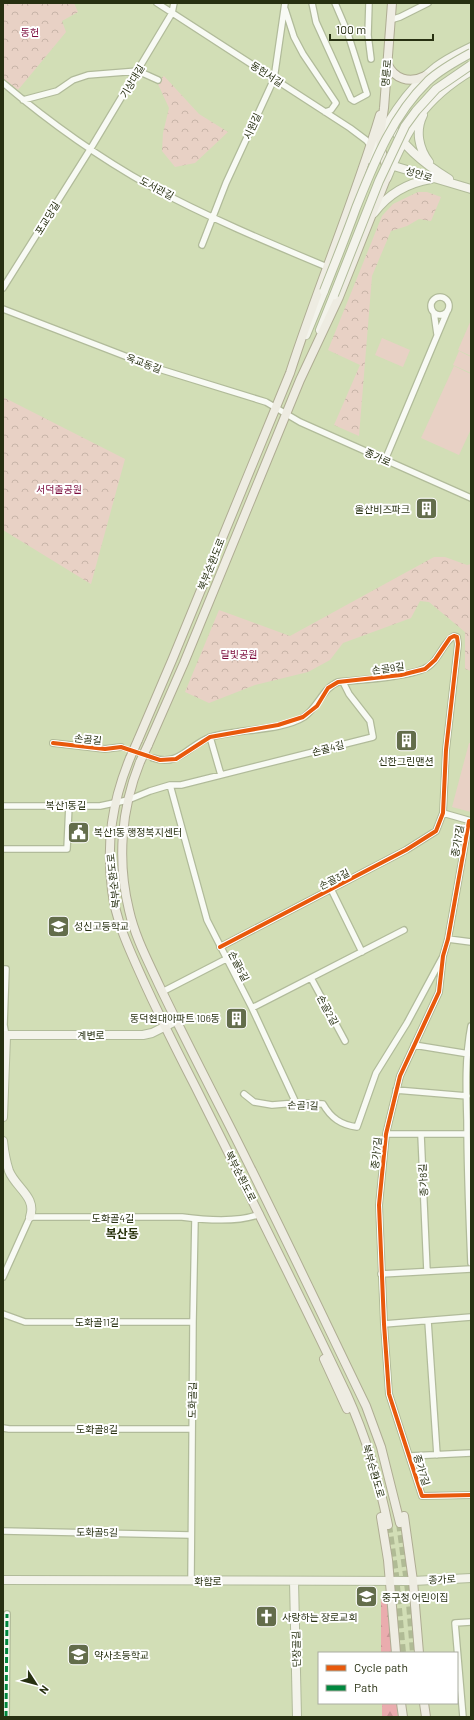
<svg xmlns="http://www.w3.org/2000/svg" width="474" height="1720" font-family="Barlow,'Noto Sans KR',sans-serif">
<defs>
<pattern id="forest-firs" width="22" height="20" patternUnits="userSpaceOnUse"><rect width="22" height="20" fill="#eaacae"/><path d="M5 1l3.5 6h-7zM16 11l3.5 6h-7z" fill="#c99495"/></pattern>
<pattern id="park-crowns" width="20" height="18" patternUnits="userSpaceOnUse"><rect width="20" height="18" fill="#e8d1c5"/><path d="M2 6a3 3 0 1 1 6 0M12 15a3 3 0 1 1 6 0" fill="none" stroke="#c7b4a8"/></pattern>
</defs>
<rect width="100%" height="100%" fill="#d2deb6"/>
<!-- grass -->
<path fill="#e8d1c5" d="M 471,320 L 471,356 L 458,350 Z
M 382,338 L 410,350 L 403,367 L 375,355 Z
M 459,351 L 471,357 L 471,373 L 453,365 Z
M 454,366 L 471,374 L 471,429 L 459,455 L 421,438 Z
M 469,743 L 471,743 L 471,812 L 452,807 Z"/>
<!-- forest -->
<path fill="url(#forest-firs)" d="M 381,1598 L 388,1606 L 392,1653 L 381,1653 Z
M 382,1703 L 397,1703 L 398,1717 L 382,1717 Z"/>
<!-- park -->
<path fill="url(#park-crowns)" d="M 3,3 L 74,3 L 78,12 L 62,21 L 66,32 L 18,90 L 3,78 Z
M 164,76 L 199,114 L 228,132 L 195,163 L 175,167 L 162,151 L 163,133 L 169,108 L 157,82 Z
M 418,192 L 427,192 L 441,197 L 431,221 L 419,219 L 407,226 L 391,231 L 372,276 L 359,436 L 334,425 L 360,365 L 328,350 L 382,216 L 393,204 Z
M 3,397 L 125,459 L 91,584 L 3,530 Z
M 434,557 L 445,557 L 467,565 L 471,564 L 471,671 L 465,669 L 465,632 L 429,602 L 420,601 L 411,618 L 343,643 L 330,660 L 308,672 L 255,685 L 209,703 L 185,692 L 219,610 L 290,636 Z"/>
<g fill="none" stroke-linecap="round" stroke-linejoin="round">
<!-- street-tunnel -->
<path stroke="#b0bb95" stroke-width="5.5" stroke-dasharray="5.5 3" stroke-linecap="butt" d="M 121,747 L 153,758"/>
<!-- primary-tunnel -->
<path stroke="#b0bb95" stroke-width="8" stroke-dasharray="8 4" stroke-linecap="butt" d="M 400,1523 L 409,1591 L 414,1653
M 388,1525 L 395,1575 L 402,1653"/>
<defs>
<path id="street" d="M 157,3 L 350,128 L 366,140 L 372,147
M 312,3 L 316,22 L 351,99 L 354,101 L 367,94 L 347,31 L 335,3
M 369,3 L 368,35 L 371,59
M 285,9 L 294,37 L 303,54 L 336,103 L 331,110 L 325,112
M 390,20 L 400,17 L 428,3
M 3,83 C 48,121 98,157 150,186 C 207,217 267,242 327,267
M 23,100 L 57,91 L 73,80 L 88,75 L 138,71 L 158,80
M 202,245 L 226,183 L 274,79 L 285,3
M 3,288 L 91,148 L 172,13 L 174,3
M431 306a9 9 0 1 1 18 0a9 9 0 1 1-18 0Z
M 3,309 L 156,368 L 266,402 L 300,422 L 471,498
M 434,313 L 437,334
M 385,460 L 447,312
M 210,737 L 221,775
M 53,743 L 105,749 L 121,747
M 153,758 C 180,767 189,744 211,737 C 237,729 282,731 304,717 C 318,707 323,688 338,682 C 358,680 414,677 429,666 C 440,658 443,642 454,636 L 457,637 L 458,644 L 446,750 L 443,813 L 436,831 L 406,850 L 220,947
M 170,785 L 207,920 L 252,1008 L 296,1103
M 3,806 L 100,806 L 128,800 L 150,791 L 170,785 L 181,785 L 373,737 L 370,721 L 349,694 L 343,682
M 443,813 L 471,821
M 469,821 L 448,939 L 443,956 L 439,992 L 400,1076 L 386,1134 L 379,1205 L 384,1324 L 389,1394 L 422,1496 L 471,1495
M 3,849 L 67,849 L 69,805
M 331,889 L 362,952
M 448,939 L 471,942
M 3,969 L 6,969 L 4,1025 L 6,1036
M 311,978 L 345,1041
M 162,992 L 226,959
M 252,1008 L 404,930
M 471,1026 C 465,1057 466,1088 467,1120 C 467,1167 469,1215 471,1263
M 414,1045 L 469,1054
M 396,1090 L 467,1096
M 244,1094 L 254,1102 L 272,1105 L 296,1103 L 323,1104 C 331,1118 341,1125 357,1127 L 376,1073 L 407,1023 L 442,958
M 386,1134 L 466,1134
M 421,1135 L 427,1271
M 381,1274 L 471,1269
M 3,1277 L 30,1217 L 182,1217 C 205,1220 238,1223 260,1214
M 3,1314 L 25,1322 L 193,1322
M 428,1321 L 437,1455
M 384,1324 L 471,1317
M 3,1428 L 9,1429 L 192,1429
M 409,1456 L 471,1453
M 3,1531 L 190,1535
M 191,1581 L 193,1322 L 195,1219
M 6,1717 L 7,1614
M 463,1717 L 455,1623 L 471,1622"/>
<path id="secondary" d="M 423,115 C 415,131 419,149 429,162
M 390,123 C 403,147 426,165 449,179
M 369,159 C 385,125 405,91 436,67 C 446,59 459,53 471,47
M 387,164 L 471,189
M 387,178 C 407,129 424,99 471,71
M 374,213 C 388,194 407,183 431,179
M 320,330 L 334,295
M 306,335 L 324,291
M 3,1035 L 143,1035 L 152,1033 L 176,1021
M 3,1117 L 6,1036
M 3,1141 C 4,1151 6,1162 9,1171 C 16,1188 37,1197 30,1217
M 3,1580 L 413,1581 L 471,1578
M 294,1581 L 297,1717"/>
<path id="primary" d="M 387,63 C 394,79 409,84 425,76
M 138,740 L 173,658 L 290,373 C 318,286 354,202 380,115
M 148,745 L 184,663 L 300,380 L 339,297 L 386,179 L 387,168 L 381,150 L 380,135 L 384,108 L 392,3
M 130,758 C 112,802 106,843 112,890 C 116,923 131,953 144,982 C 160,1017 177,1051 195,1086 C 246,1188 298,1291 347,1395 C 366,1437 379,1480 388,1525
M 140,762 C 121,809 117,861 129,910 C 135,937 148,961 159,985 C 180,1029 202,1072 224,1115 C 273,1211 319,1309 366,1406 L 381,1447 L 400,1523
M 324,1359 L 347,1409
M 404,1516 L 413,1581 L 419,1653
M 381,1517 L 388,1560 L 396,1653
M 401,1703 L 403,1717
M 424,1703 L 426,1717"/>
</defs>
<!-- street casing -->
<use href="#street" stroke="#b1bb9a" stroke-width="8"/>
<!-- secondary casing -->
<use href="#secondary" stroke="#b1bb9a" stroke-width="10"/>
<!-- primary casing -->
<use href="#primary" stroke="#afad93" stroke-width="10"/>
<!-- street -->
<use href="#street" stroke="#f8faf4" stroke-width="5.5"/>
<!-- secondary -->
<use href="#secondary" stroke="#f3f3eb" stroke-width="8"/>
<!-- primary -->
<use href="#primary" stroke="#eeece2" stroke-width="8"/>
<defs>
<path id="secondary-bridge" d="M 324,291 C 335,263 346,236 356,208 C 374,163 392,116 428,81 C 440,70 456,61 471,53
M 334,295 L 379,181 L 405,126 L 416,111 L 436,89 L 471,65"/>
<path id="primary-bridge" d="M 130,758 L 138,740
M 140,762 L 148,745"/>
</defs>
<!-- secondary-bridge casing -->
<use href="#secondary-bridge" stroke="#b1bb9a" stroke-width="10" stroke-linecap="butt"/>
<!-- primary-bridge casing -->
<use href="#primary-bridge" stroke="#afad93" stroke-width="10" stroke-linecap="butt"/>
<!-- secondary-bridge -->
<use href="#secondary-bridge" stroke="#f3f3eb" stroke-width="8"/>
<!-- primary-bridge -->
<use href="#primary-bridge" stroke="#eeece2" stroke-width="8"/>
<!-- quiet -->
<path stroke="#00873e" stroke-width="3" stroke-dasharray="6 3" stroke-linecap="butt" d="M 6,1717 L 7,1614"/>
<defs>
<path id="cycleway" d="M 53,743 L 105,749 L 121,747 L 160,760 L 176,759 L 210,737 L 278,725 L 303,717 L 317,706 L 328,688 L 338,682 L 401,675 L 425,669 L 435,660 L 450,638 L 454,636 L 457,637 L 458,644 L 446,750 L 443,813 L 436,831 L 406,850 L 220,947
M 471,821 L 469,821 L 448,939 L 443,956 L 439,992 L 400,1076 L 386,1134 L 379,1205 L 384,1324 L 389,1394 L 422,1496 L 471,1495"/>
</defs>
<!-- cycleway casing -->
<use href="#cycleway" stroke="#fff" stroke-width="6"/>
<!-- cycleway -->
<use href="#cycleway" stroke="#e8590c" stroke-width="4"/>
</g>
<!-- icons -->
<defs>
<symbol id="building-square" viewBox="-11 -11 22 22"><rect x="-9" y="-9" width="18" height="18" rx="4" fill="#636d4b" stroke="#fff"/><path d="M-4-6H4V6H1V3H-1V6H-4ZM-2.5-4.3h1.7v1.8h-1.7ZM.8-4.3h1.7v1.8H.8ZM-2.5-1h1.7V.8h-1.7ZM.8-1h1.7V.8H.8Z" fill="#fff"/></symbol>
<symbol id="civic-square" viewBox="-11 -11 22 22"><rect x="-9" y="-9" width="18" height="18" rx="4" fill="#636d4b" stroke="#fff"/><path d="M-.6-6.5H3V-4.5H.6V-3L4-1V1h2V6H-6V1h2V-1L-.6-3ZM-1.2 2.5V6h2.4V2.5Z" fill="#fff"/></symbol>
<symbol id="school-square" viewBox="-11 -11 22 22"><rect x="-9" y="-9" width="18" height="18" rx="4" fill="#636d4b" stroke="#fff"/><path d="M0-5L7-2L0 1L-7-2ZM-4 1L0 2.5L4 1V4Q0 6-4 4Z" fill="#fff"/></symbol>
<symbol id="church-square" viewBox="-11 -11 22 22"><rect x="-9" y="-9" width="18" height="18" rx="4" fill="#636d4b" stroke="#fff"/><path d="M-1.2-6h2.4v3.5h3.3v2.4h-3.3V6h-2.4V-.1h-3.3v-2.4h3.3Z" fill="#fff"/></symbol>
</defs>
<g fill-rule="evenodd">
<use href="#building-square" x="414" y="496" width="25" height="25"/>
<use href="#building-square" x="394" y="728" width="25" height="25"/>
<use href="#civic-square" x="66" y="820" width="25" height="25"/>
<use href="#school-square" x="46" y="914" width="25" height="25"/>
<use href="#building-square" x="224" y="1006" width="25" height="25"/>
<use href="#school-square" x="354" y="1584" width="25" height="25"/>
<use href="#church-square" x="254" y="1604" width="25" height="25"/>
<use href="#school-square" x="66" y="1642" width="25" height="25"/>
</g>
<g text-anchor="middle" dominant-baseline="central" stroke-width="4" stroke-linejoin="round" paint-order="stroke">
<!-- park labels -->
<g font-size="10" fill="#7b0b3c" stroke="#fff">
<text x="30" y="32">동헌</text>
<text x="59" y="489">서덕출공원</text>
<text x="239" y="654">달빛공원</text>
</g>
<!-- street labels -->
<g font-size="10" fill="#273011" stroke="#fff">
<text transform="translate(386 73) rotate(-85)">명륜로</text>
<text transform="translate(267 74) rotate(33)">동헌서길</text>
<text transform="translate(132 81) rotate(-59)">기상대길</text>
<text transform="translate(252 126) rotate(-65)">시원길</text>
<text transform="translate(419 174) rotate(17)">성안로</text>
<text transform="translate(157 188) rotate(28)">도서관길</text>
<text transform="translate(47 218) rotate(-58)">포교당길</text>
<text transform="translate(144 363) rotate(20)">옥교동길</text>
<text transform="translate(378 457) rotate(24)">종가로</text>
<text transform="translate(211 564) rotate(-68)">북부순환도로</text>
<text transform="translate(388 668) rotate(-8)">손골9길</text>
<text transform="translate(88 739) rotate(6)">손골길</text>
<text transform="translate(328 748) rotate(-14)">손골4길</text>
<text x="66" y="805">복산1동길</text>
<text transform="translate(457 841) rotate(-80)">종가7길</text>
<text transform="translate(334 879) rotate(-27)">손골3길</text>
<text transform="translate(113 881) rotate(-96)">북부순환도로</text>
<text transform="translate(239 966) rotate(63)">손골5길</text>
<text transform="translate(328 1010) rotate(62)">손골2길</text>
<text x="91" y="1035">계변로</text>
<text transform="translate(303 1105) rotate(2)">손골1길</text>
<text transform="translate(376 1153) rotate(-84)">종가7길</text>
<text transform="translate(241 1176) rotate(63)">북부순환도로</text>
<text transform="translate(423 1180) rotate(-93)">종가8길</text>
<text x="113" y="1218">도화골4길</text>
<text x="97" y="1322">도화골11길</text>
<text transform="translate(192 1400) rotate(-89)">도화골길</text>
<text x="97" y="1429">도화골8길</text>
<text transform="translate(422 1470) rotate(72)">종가7길</text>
<text transform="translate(374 1471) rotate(74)">북부순환도로</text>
<text transform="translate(97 1532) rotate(1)">도화골5길</text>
<text transform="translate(442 1579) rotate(-3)">종가로</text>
<text x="208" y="1581">화합로</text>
<text transform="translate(296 1649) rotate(-91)">단장골길</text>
</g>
<!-- poi labels -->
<g font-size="10" fill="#273011" stroke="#fff" text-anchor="start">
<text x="410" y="509" text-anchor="end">울산비즈파크</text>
<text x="406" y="761" text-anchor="middle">신한그린맨션</text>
<text x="94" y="832">복산1동 행정복지센터</text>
<text x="74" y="926">성신고등학교</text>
<text x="220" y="1018" text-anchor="end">동덕현대아파트 106동</text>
<text x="382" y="1597">중구청 어린이집</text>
<text x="282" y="1617">사랑하는 장로교회</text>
<text x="94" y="1655">약사초등학교</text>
</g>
<!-- quarter labels -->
<g font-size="12" font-weight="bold" fill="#28320b" stroke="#fff">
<text x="122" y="1233">복산동</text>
</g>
</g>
<!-- border -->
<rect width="474" height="1720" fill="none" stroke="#273011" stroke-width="8"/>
<!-- legend -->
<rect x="318" y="1652" width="140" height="52" fill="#ffffff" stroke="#a9aca0"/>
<rect x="326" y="1665" width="20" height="6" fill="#e8590c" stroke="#a9aca0"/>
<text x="354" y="1672" font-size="12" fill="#273011">Cycle path</text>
<rect x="326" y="1685" width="20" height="6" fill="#00873e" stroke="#a9aca0"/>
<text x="354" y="1692" font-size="12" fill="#273011">Path</text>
<!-- north arrow -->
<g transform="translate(36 1684) rotate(126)" stroke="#ffffff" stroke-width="3" paint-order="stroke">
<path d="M0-3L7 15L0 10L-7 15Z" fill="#273011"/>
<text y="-6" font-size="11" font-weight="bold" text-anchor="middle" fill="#273011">N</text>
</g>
<!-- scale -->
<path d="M330 34v6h103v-6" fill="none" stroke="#273011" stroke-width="2"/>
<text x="336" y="34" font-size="12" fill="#273011" stroke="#ffffff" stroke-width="3" paint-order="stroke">100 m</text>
</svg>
